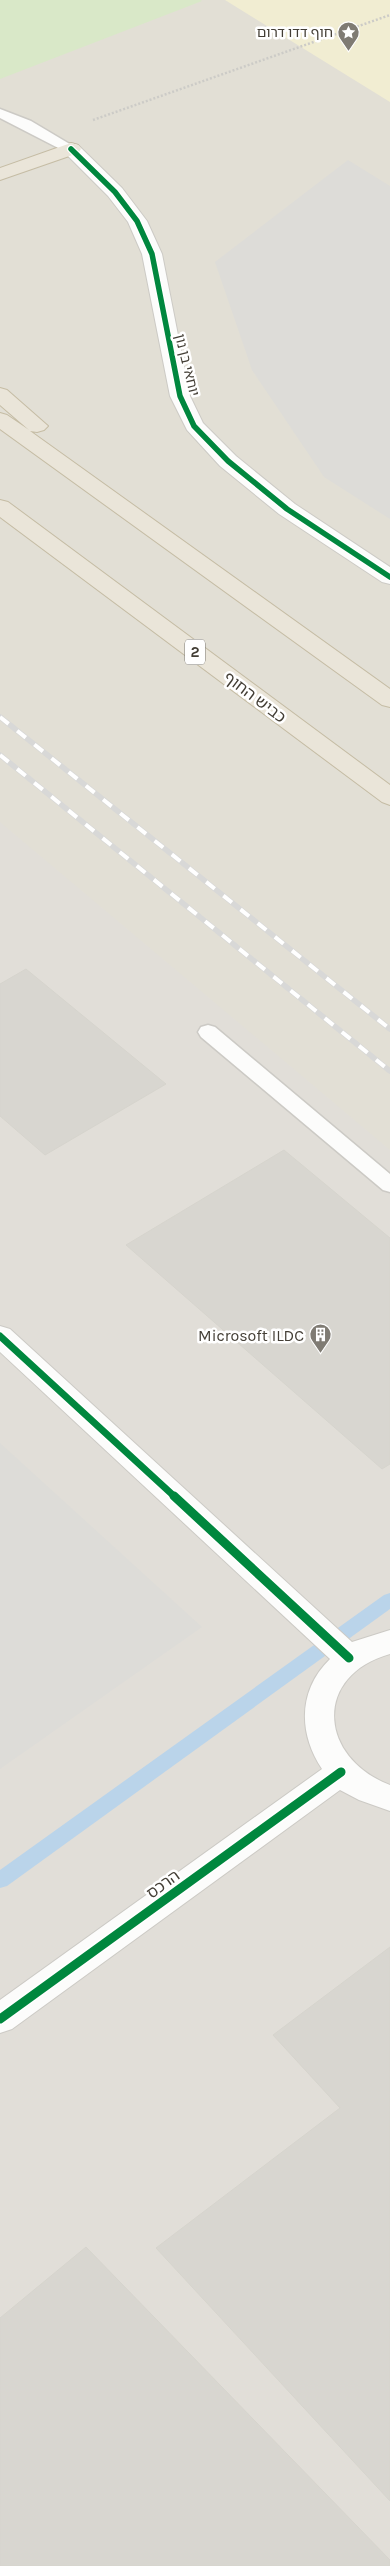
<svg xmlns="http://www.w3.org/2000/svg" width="390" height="2566" font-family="Karla,'Noto Sans Hebrew',sans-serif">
<rect width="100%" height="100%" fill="#eeede7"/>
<!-- residential -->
<path fill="#e2dfd5" d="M 0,0 L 390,0 L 390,2566 L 0,2566 Z"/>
<!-- industrial -->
<path fill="#e1ded8" d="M 0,822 L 390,1150 L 390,2566 L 0,2566 Z"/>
<!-- green -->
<path fill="#d9e8c8" d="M 0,0 L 200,0 L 202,1 L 0,79 Z"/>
<!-- sand -->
<path fill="#f1edd2" d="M 225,0 L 390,0 L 390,102 Z"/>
<!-- parking -->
<path fill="#dddcd8" d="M 348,160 L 390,186 L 390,519 L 324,477 L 252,370 L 215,262 Z
M 0,1443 L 202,1627 L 0,1769 Z"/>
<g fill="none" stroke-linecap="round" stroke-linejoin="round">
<!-- stream -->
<path fill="#bad4ea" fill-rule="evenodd" d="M 390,1593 L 390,1609 L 7,1886 L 0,1888 L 0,1870 L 384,1595 Z"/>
</g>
<!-- building -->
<path fill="#d8d6d0" stroke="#d6d4cd" d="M 26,969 L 166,1084 L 45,1155 L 0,1116 L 0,984 Z
M 284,1150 L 390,1238 L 390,1464 L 382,1469 L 126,1245 Z
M 390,1947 L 390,2501 L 156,2248 L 340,2108 L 273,2035 Z
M 86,2247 L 390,2560 L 390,2566 L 0,2566 L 0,2318 Z"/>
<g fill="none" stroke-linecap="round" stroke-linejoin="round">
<defs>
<path id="service" d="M 0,109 L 31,121 L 78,149 L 76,152 L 66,152 L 0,118 Z
M 208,1025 L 215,1027 L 390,1174 L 390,1192 L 383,1190 L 201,1037 L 198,1032 L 201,1027 Z"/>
<path id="minor" d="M 71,143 L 78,145 L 122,188 L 147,221 L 162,254 L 190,396 L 203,423 L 236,456 L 295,504 L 390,567 L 390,584 L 382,582 L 279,514 L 220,466 L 187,430 L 170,396 L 142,254 L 128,222 L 108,196 L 61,149 L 64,145 Z
M 0,1326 L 10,1329 L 352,1642 L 390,1630 L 390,1654 C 312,1676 319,1758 390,1785 L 390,1811 L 359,1800 L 340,1790 L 12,2029 L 0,2033 L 0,2000 L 322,1769 C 298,1733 298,1690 330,1659 L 0,1352 Z"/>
<path id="motorway" d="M 71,143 L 78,145 L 81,149 L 78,153 L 0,180 L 0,168 Z
M 0,388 L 7,390 L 48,426 L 44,430 L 37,432 L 30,431 L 390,689 L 390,707 L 382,705 L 0,429 L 0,413 L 7,415 L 29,430 L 0,405 Z
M 0,500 L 8,502 L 390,785 L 390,805 L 382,802 L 0,517 Z"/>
</defs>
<!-- service casing -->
<use href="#service" stroke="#cccac5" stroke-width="3"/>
<!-- minor casing -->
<use href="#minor" stroke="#cccac5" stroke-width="2"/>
<!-- motorway casing -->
<use href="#motorway" stroke="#c5bca4" stroke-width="2"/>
<!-- path -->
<path stroke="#cccbc7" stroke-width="2.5" stroke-dasharray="2 2" stroke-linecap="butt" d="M 93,120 L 390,15"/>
<!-- service -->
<use href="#service" fill="#fcfcfb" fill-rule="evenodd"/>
<!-- minor -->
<use href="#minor" fill="#fcfcfb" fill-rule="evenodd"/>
<!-- motorway -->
<use href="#motorway" fill="#eae5d9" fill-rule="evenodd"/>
<defs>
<path id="rail" d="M 0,717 L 390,1029
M 0,755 L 390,1071"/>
</defs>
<!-- rail casing -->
<use href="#rail" stroke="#d8d8d7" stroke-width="5.5"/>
<!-- rail -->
<use href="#rail" stroke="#fff" stroke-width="4" stroke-dasharray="11" stroke-linecap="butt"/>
<defs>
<path id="cycleway-far2" d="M 71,149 L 115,192 L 137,221 L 152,254 L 180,396 L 194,426 L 228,461 L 287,509 L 390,577"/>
<path id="cycleway-far1" d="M 0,1336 L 175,1497"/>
<path id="cycleway" d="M 174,1496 L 349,1658
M 0,2019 L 341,1772"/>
</defs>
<!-- cycleway-far2 casing -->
<use href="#cycleway-far2" stroke="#fff" stroke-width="8"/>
<!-- cycleway-far1 casing -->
<use href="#cycleway-far1" stroke="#fff" stroke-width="10"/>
<!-- cycleway casing -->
<use href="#cycleway" stroke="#fff" stroke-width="12"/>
<!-- cycleway-far2 -->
<use href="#cycleway-far2" stroke="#00873e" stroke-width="5.5"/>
<!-- cycleway-far1 -->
<use href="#cycleway-far1" stroke="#00873e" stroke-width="7"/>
<!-- cycleway -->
<use href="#cycleway" stroke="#00873e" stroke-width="9"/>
</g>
<!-- icons -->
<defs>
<symbol id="sight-pin" viewBox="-11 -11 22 30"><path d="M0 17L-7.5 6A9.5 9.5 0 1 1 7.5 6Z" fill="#7f7b73" stroke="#fff"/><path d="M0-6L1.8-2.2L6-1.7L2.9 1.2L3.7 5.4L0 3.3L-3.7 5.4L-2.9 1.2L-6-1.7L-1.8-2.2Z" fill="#fff"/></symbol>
<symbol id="building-pin" viewBox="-11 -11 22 30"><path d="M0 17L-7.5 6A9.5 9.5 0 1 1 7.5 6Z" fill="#7f7b73" stroke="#fff"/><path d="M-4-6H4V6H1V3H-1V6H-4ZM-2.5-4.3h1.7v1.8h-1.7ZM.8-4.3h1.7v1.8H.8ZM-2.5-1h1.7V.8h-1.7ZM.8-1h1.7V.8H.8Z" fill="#fff"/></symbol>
</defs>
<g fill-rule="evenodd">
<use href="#sight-pin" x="336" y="20" width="25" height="34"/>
<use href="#building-pin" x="308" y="1322" width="25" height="34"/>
</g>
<g text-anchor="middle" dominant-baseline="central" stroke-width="5" stroke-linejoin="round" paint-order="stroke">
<!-- far-poi labels -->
<g font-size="14" fill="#433e35" stroke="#fff" text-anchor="end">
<text x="333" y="32">חוף דדו דרום</text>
</g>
<!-- far-street labels -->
<g font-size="14" fill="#433e35" stroke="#fff">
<text transform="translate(187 365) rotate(76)">יוחאי בן נון</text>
</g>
<!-- shield labels -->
<rect fill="#fff" stroke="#7b7872" stroke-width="1" x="185" y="639.5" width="20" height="25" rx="4"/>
<g font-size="15" font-weight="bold" fill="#433e35">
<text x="195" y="652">2</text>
</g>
<!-- street labels -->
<g font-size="16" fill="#433e35" stroke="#fff">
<text transform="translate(255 697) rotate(37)">כביש החוף</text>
<text transform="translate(163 1884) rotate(-36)">הרכס</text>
</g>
<!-- poi labels -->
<g font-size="16" fill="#433e35" stroke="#fff" text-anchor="end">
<text x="304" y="1335">Microsoft ILDC</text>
</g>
</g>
</svg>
